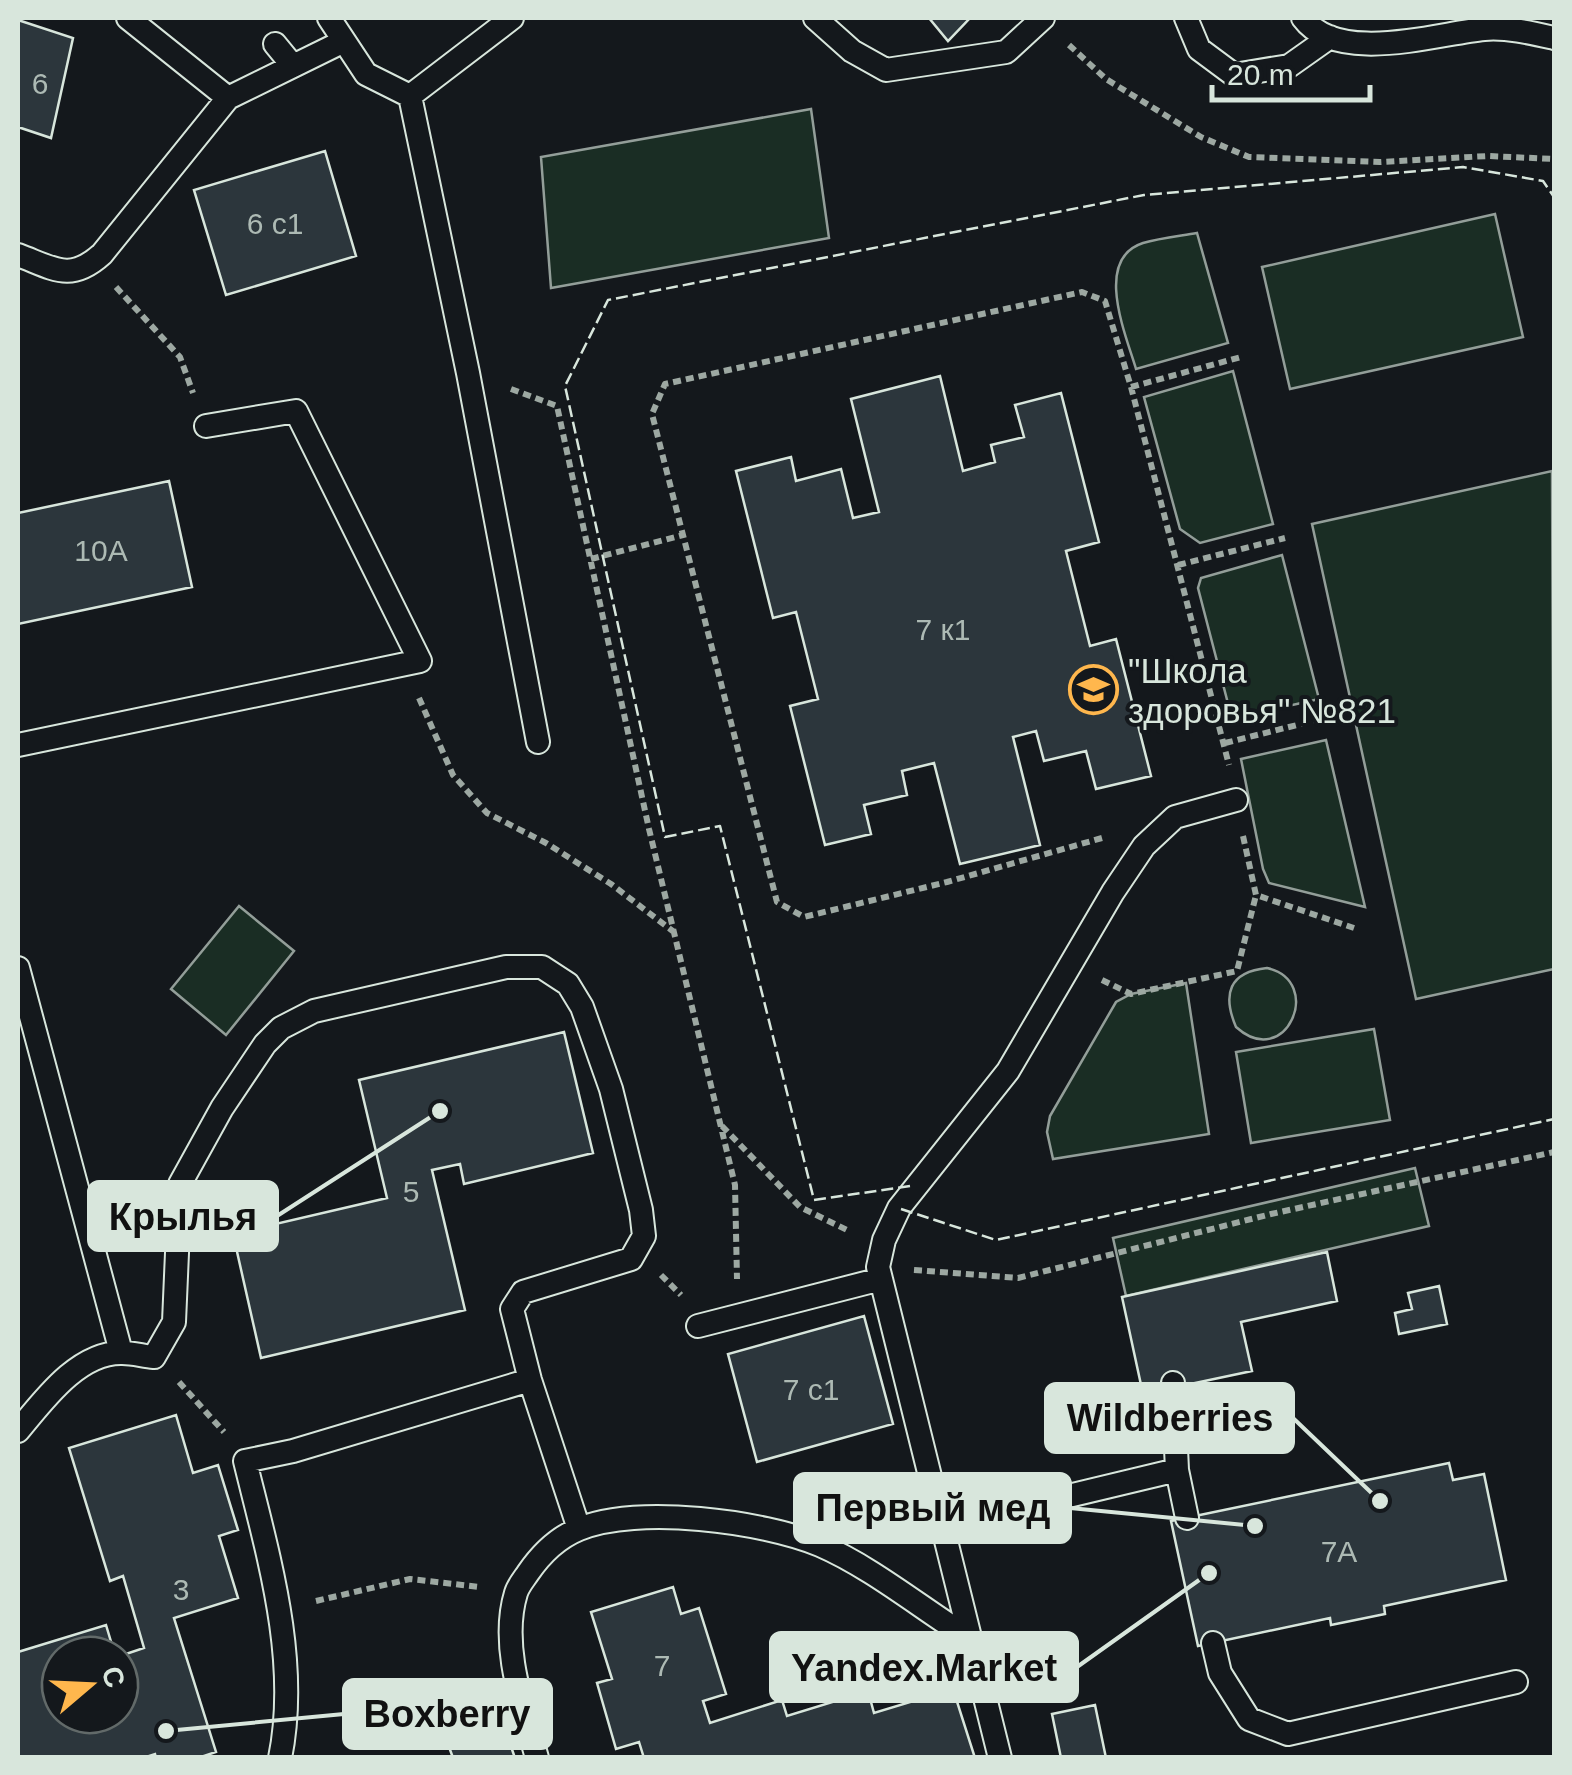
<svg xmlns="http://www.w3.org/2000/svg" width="1572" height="1775" font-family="Helvetica,sans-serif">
<rect width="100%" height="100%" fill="#14181c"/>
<!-- green -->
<path fill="#1a2d24" stroke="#939e99" stroke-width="2.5" d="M 811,109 L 829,238 L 551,288 L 541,157 Z
M 1495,214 L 1523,337 L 1290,389 L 1262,267 Z
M 1197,233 L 1228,343 L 1136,369 C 1126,335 1093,259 1143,243 C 1160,238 1180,236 1197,233 Z
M 1233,371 L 1273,524 L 1200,543 L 1180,529 L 1144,397 Z
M 1552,471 L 1554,969 L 1416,999 L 1312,524 Z
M 1282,555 L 1319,699 L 1248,715 L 1231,715 L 1198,588 L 1201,578 Z
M 1326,740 L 1365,907 L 1269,883 L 1263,869 L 1241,759 Z
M 239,906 L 294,951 L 226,1035 L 171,989 Z
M 1267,968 C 1325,981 1286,1072 1236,1027 C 1222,994 1229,972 1267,968 Z
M 1186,983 L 1209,1134 L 1053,1159 L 1047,1132 L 1050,1116 L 1116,1002 L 1131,994 Z
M 1374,1029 L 1390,1120 L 1251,1143 L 1236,1052 Z
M 1415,1168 L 1429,1226 L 1126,1296 L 1113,1238 Z"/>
<!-- building -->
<path fill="#2c363c" stroke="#d8e6dc" stroke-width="2.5" d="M 929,18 L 970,18 L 948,41 Z
M 18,20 L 73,38 L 51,138 L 18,127 Z
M 325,151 L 356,256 L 226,295 L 194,190 Z
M 940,376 L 963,471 L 995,462 L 991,445 L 1024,437 L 1015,405 L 1061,393 L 1099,542 L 1066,551 L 1090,646 L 1116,639 L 1151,776 L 1096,789 L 1086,751 L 1044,761 L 1036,731 L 1013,737 L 1040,845 L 960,864 L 934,763 L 902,771 L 907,795 L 864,805 L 871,834 L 825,845 L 790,706 L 818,699 L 796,612 L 773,618 L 736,471 L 791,457 L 796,481 L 841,469 L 853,518 L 879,512 L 851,399 Z
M 169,481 L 192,587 L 18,624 L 18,513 Z
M 564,1032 L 593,1153 L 464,1184 L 460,1164 L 432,1170 L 465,1310 L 261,1358 L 233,1234 L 387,1198 L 359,1080 Z
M 1327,1252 L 1337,1301 L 1241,1322 L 1252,1371 L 1143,1394 L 1122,1297 Z
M 1439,1286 L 1447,1324 L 1399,1334 L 1395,1313 L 1412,1309 L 1408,1293 Z
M 864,1316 L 893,1424 L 757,1462 L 728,1354 Z
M 176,1415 L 193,1473 L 218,1465 L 238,1530 L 219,1536 L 238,1598 L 174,1618 L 216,1752 L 198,1758 L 156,1758 L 155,1754 L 143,1758 L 18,1758 L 18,1652 L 106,1625 L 115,1655 L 60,1655 L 60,1715 L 120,1715 L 120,1656 L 144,1648 L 123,1576 L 110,1581 L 69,1448 Z
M 1449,1463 L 1453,1480 L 1484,1474 L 1506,1580 L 1384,1606 L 1385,1614 L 1331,1625 L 1330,1618 L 1198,1646 L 1171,1521 Z
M 673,1587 L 681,1614 L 699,1608 L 726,1694 L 703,1701 L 710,1723 L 782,1700 L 787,1716 L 868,1691 L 874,1713 L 953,1689 L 975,1758 L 644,1758 L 639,1742 L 616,1749 L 597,1683 L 612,1679 L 591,1612 Z
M 1095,1705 L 1106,1758 L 1061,1758 L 1052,1714 Z
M 499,1712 L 515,1758 L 444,1758 L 452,1755 L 443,1731 Z"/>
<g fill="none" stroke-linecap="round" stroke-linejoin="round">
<defs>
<path id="lane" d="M 128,18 L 228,98
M 329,18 L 366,74 L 410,96 L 512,18
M 815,18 L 852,51 L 886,70 L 1006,52 L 1043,18
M 1186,18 L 1199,49 L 1234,75 L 1289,66 L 1330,37
M 1303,18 C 1338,65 1435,34 1484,29 C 1507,27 1532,33 1554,38
M 275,44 L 293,66
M 410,96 L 468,373 L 538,742
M 18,255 C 53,268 70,283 102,254 L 228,98 L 342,42
M 18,745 L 420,661 L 296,411 L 206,426
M 18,968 L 121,1352
M 698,1326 L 881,1279
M 1173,1383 L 1177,1470
M 18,1431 C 43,1401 78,1352 122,1353 C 133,1353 143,1356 154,1357 L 174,1322 L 180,1184 L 222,1108 L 265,1044 L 281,1028 L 314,1011 L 506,967 L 542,967 L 568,984 L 582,1007 L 611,1089 L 641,1210 L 644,1236 L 631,1259 L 523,1292 L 512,1309 L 530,1380 L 579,1529
M 943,1526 L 1177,1470 L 1187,1518
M 1213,1643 L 1220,1673 L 1249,1719 L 1288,1734 L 1516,1682
M 280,1758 C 300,1660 268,1555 245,1461 L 293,1451 L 530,1380
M 537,1758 C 523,1707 500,1645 516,1593 C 518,1586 524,1579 528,1573 C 541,1554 557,1538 579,1529 C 638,1505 762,1521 820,1545 C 871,1567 921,1608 969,1638
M 1000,1758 L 878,1267 L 884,1240 L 899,1208 L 1008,1071 L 1113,892 L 1144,846 L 1175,817 L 1236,800"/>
</defs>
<!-- lane casing -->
<use href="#lane" stroke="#d8e6dc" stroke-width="26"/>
<!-- path -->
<path stroke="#9da8a2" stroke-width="6" stroke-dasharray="8 5" stroke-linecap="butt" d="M 1069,45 L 1106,79 L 1201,137 L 1249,157 L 1380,162 L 1488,156 L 1554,159
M 116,287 L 180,357 L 193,393
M 1131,387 L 1241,357
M 511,389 L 557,406 L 649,829 L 735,1185 L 737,1279
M 591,559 L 683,535
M 1178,565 L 1285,538
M 419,698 L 453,775 L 487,813 L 546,843 L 611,884 L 674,932
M 1225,743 L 1325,718
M 1243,836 L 1256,895 L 1354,928
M 1102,838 L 947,882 L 804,917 L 777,902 L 652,414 L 665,384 L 1082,292 L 1105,301 L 1131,387 L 1229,765
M 1102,980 L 1131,994 L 1237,971 L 1256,895
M 722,1126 L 800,1207 L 849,1231
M 914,1270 L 1018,1278 L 1271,1214 L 1554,1152
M 661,1275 L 681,1295
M 179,1382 L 224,1432
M 316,1601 L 410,1579 L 480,1587"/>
<!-- lane -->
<use href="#lane" stroke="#14181c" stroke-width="22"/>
<!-- fence -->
<path stroke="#d8e6dc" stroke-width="2.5" stroke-dasharray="12 5" stroke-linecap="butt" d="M 910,1186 L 814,1200 L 720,826 L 665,837 L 565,386 L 608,300 L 1144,195 L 1463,167 L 1543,181 L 1554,197
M 901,1209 L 996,1240 L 1554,1119"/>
</g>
<!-- icons -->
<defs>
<symbol id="school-ring" viewBox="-11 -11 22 22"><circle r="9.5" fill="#14181c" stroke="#ffb74d" stroke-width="1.5"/><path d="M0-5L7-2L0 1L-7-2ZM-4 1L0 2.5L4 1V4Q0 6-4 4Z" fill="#ffb74d"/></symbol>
</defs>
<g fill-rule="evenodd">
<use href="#school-ring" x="1066" y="662" width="55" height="55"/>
</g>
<g text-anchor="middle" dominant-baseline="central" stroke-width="8" stroke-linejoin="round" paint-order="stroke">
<!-- number labels -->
<g font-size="30" fill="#adbab4">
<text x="40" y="83">6</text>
<text x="275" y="223">6 с1</text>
<text x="101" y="550">10А</text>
<text x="943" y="629">7 к1</text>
<text x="411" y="1191">5</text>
<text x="811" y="1389">7 с1</text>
<text x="1339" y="1551">7А</text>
<text x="181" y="1589">3</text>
<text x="662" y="1665">7</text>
</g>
<!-- poi labels -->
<g font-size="35" fill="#d8e6dc" stroke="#14181c" text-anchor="start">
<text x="1128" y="670">"Школа<tspan x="1128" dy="40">здоровья" №821</tspan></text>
</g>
</g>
<!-- callouts -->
<path fill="none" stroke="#d8e6dc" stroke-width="4" d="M440 1111L277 1216M1380 1501L1293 1418M1255 1526L1070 1508M1209 1573L1077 1667M166 1731L344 1714"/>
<g fill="#d8e6dc" stroke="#14181c" stroke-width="4">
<circle cx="440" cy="1111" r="10"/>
<circle cx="1380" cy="1501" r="10"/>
<circle cx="1255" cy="1526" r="10"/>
<circle cx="1209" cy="1573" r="10"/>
<circle cx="166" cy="1731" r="10"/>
</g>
<g fill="#d8e6dc" stroke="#d8e6dc" stroke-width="4">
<rect x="89" y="1182" width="188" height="68" rx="10"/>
<rect x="1046" y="1384" width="247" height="68" rx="10"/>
<rect x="795" y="1474" width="275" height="68" rx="10"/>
<rect x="771" y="1633" width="306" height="68" rx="10"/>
<rect x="344" y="1680" width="207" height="68" rx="10"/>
</g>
<g font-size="38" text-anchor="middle" font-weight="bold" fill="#111">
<text x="183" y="1230">Крылья</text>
<text x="1170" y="1431">Wildberries</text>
<text x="933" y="1521">Первый мед</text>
<text x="924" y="1681">Yandex.Market</text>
<text x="447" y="1727">Boxberry</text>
</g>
<!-- border -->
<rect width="1572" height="1775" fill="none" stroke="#d8e6dc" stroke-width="40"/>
<!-- north arrow -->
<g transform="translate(90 1685) rotate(71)"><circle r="48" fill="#14181c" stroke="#626a69" stroke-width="2.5"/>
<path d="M0-8L18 38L0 25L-18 38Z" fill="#ffb74d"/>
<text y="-15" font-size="28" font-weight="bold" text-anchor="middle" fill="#d8e6dc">С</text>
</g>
<!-- scale -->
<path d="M1212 85v15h158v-15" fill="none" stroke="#d8e6dc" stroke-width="5"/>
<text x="1227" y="85" font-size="30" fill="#d8e6dc" stroke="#14181c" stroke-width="8" paint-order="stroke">20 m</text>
</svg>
